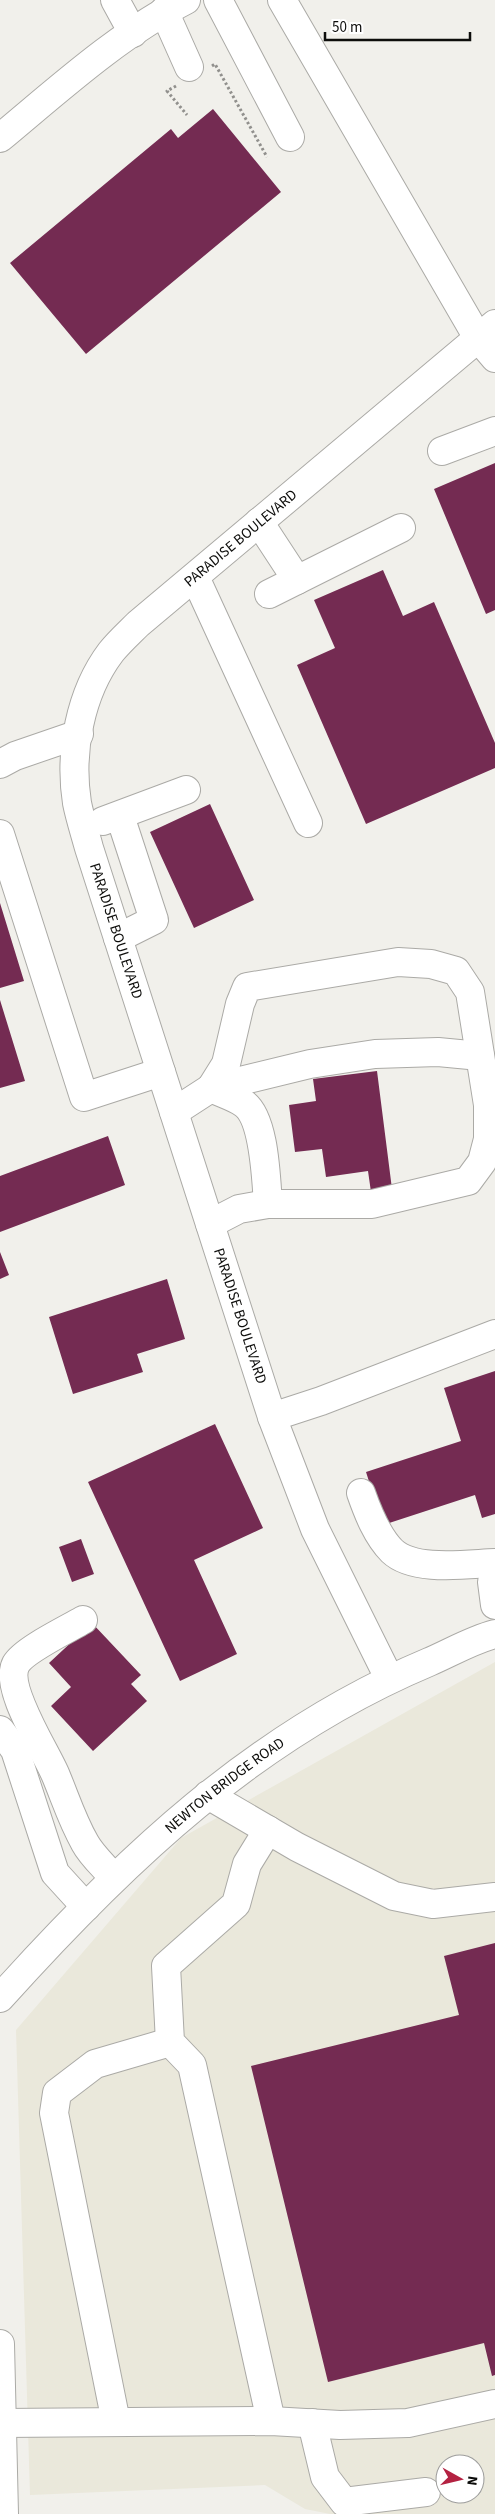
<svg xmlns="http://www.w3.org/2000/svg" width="495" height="2514" font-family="'Source Sans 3',sans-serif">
<rect width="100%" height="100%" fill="#f1f0eb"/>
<!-- built -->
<path fill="#eae8db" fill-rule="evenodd" d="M 495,1662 L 495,2514 L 330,2514 L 305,2509 L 265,2485 L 30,2495 L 16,2030 L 181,1838 ZM 445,2464 L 475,2464 L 475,2494 L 445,2494 Z"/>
<!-- building -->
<path fill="#742b52" d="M 213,109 L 281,192 L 86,354 L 10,263 L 171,129 L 178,138 Z
M 495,463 L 495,610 L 486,614 L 434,489 Z
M 383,570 L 403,616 L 434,602 L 495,743 L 495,768 L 366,824 L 297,665 L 335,648 L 314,600 Z
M 210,804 L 254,900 L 194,928 L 150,832 Z
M 0,903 L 24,981 L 0,988 Z
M 0,1000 L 25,1081 L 0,1088 Z
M 377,1071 L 392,1189 L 371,1192 L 368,1171 L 326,1177 L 322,1149 L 295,1152 L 289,1105 L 316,1101 L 313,1079 Z
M 108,1136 L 125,1185 L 0,1232 L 0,1176 Z
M 0,1252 L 9,1275 L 0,1279 Z
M 167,1279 L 185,1339 L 137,1354 L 143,1372 L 73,1394 L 49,1317 Z
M 495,1371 L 495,1514 L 482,1518 L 475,1495 L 383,1525 L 366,1472 L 461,1441 L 444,1388 Z
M 215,1424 L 263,1528 L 194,1560 L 237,1654 L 180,1681 L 88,1482 Z
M 81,1539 L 94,1574 L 72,1582 L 59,1547 Z
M 92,1623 L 141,1675 L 131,1684 L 147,1701 L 93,1751 L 51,1706 L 71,1687 L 49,1663 Z
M 495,1943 L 495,2375 L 492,2376 L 484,2343 L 328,2382 L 251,2066 L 459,2015 L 444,1956 Z"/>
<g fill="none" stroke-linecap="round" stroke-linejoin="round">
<defs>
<g id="minor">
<path d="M 115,0 L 133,33"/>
<path d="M 218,0 L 290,137"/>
<path d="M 282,0 L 478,338 L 495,358"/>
<path d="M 164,11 L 189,67"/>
<path d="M 0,138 C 59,89 118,35 186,0"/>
<path d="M 442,451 L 495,431"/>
<path d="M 259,522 L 297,580 L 401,528"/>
<path d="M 195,577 L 308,823"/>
<path d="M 269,594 L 297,580"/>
<path d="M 0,764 L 15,756 L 79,734"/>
<path d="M 103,821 L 186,790"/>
<path d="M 0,834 L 84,1097 L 161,1072"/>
<path d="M 118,938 L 154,920 L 120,816"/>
<path d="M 211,1088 C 221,1093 234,1097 243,1103 C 265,1117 266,1180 268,1204"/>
<path d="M 174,1112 L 211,1088 L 310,1064 L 375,1054 L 438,1052 L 480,1056"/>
<path d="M 210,1224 L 239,1209 L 268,1204 L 372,1204 L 468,1181 L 482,1162 L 488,1139 L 488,1105 L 470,992 L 456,971 L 431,964 L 398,962 L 247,987 L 240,1004 L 226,1064 L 211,1088"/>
<path d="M 272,1417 L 321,1401 L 495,1334"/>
<path d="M 361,1493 C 368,1513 377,1536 392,1551 C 414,1572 467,1564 495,1563"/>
<path d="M 495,1577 L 492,1582 L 495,1605"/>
<path d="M 83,1620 C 68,1629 24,1650 16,1664 C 3,1688 47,1753 56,1776 C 66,1800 72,1820 85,1843 C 92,1856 105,1867 114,1878"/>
<path id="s1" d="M 389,1678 L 315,1529 L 272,1417 L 89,848 C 85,833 80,818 77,803 C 69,752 80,693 111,652 C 119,642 129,633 138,624 L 495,324"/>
<path d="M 0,1730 L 15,1750 L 55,1873 L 86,1907"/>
<path d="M 208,1795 L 297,1847 L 394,1896 L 433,1904 L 495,1897"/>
<path d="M 268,1830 L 247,1864 L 236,1904 L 166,1966 L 170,2042 L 192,2065 L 271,2421"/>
<path d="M 0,2344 L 4,2514"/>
<path d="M 116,2422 L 54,2113 L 57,2093 L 95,2064 L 170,2042"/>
<path d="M 2,2423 L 271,2421 L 340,2425 L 408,2423 L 495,2404"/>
<path d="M 312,2423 L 325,2477 L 344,2502 L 426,2492"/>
</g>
<g id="major">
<path id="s2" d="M 0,1998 C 124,1860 255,1735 429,1662 C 450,1653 472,1640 495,1634"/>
</g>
</defs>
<!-- minor casing -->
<use href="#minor" stroke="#abaaa6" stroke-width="30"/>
<!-- major casing -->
<use href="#major" stroke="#abaaa6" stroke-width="30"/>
<!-- path -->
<path stroke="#91908d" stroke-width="3" stroke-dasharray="2.5 2.5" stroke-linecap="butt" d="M 212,66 L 215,64 L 267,157
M 176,86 L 167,91 L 187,115"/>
<!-- minor -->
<use href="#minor" stroke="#fff" stroke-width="28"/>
<!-- major -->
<use href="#major" stroke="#fff" stroke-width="28"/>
</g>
<g text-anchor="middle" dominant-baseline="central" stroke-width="5" stroke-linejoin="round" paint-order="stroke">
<!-- street labels -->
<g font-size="15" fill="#0d0d0b" stroke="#fff">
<text stroke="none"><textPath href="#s1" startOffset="1262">PARADISE BOULEVARD</textPath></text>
<text transform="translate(116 931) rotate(72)">PARADISE BOULEVARD</text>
<text transform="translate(240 1316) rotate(72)">PARADISE BOULEVARD</text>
<text stroke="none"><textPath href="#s2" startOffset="310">NEWTON BRIDGE ROAD</textPath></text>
</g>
</g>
<!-- north arrow -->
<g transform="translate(460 2479) rotate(98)"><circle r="24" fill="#ffffff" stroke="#9e9e9d"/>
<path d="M0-4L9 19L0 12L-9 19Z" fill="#b42242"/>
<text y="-8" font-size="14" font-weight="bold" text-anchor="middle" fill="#0d0d0b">N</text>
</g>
<!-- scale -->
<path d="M325 32v8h145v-8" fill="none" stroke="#0d0d0b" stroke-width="2.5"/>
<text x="332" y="32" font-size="15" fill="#0d0d0b" stroke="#ffffff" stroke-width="4" paint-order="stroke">50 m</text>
</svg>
